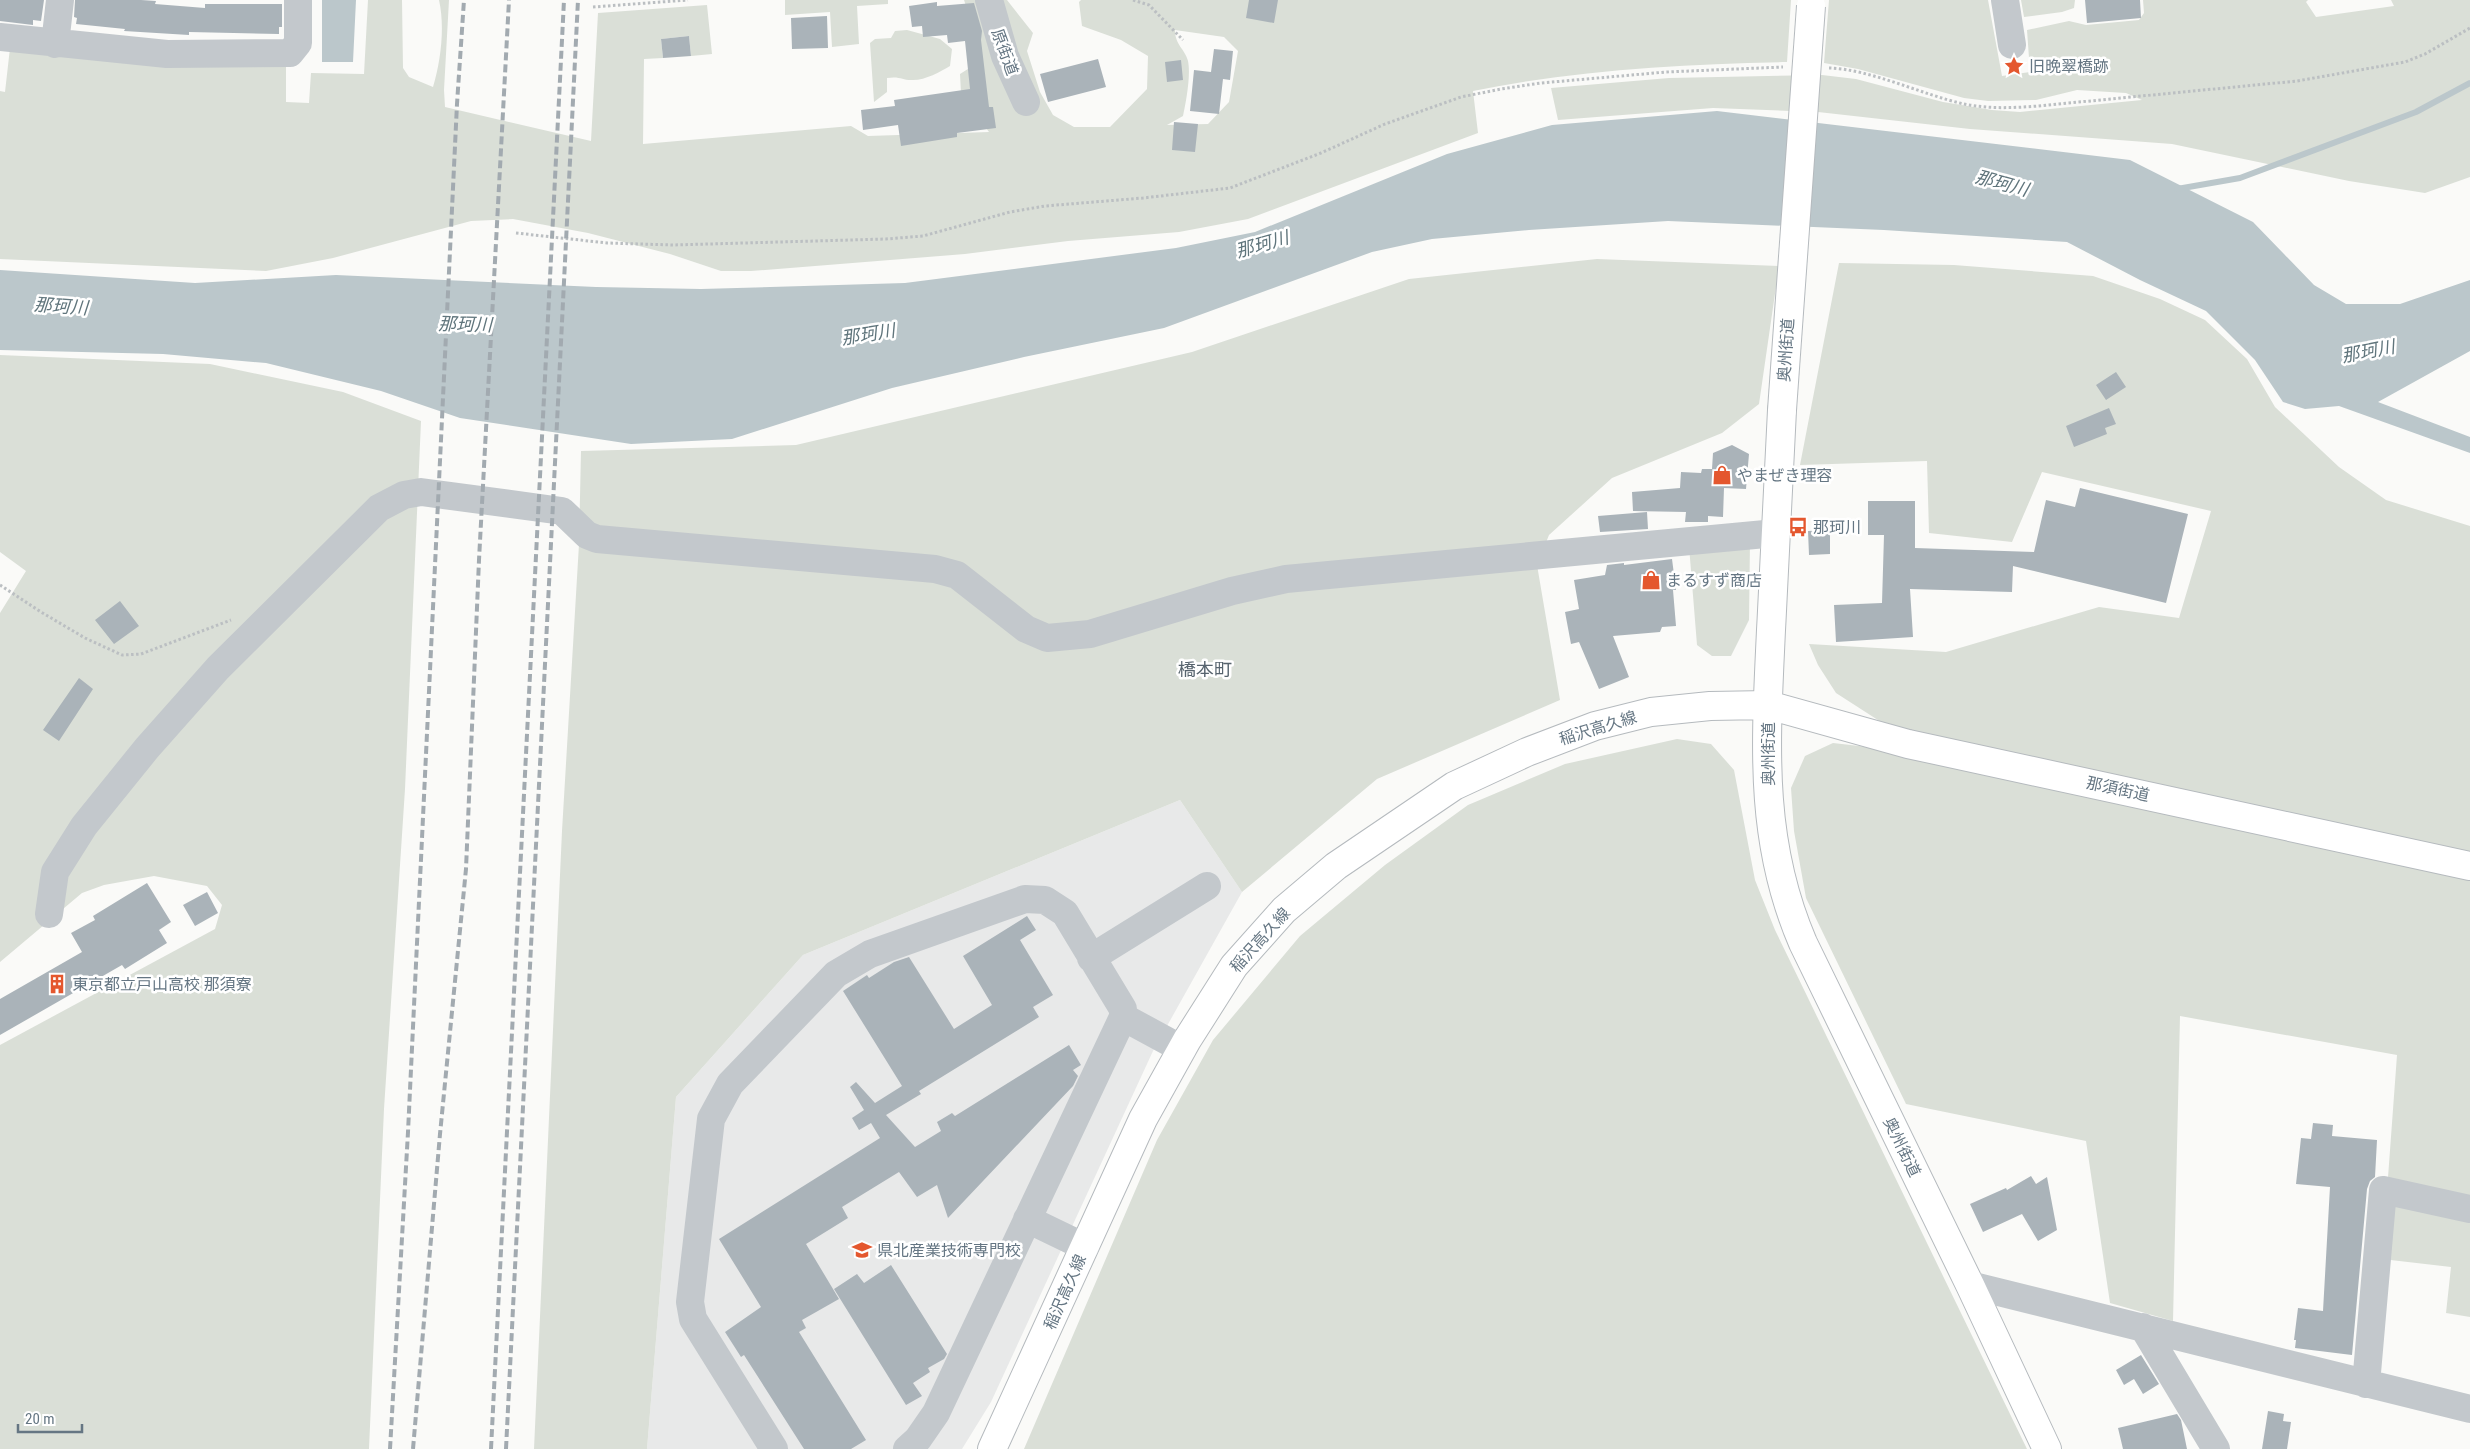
<svg xmlns="http://www.w3.org/2000/svg" width="2470" height="1449" font-family="'Roboto Condensed','Noto Sans JP',sans-serif">
<rect width="100%" height="100%" fill="#fafaf8"/>
<!-- built -->
<path fill="#e8e9e9" d="M 1180,800 L 1242,892 L 1153,1051 L 991,1402 L 962,1449 L 647,1449 L 676,1097 L 803,955 Z"/>
<!-- green -->
<path fill="#dadfd7" fill-rule="evenodd" d="M 368,0 L 402,0 L 403,68 L 409,77 L 433,87 C 441,61 445,26 439,0 L 449,0 L 444,90 L 445,107 L 591,141 L 598,13 L 707,5 L 712,54 L 691,56 L 689,36 L 661,39 L 663,58 L 644,59 L 643,144 L 851,126 L 868,136 L 989,132 L 961,93 L 960,74 L 979,62 L 980,49 L 964,0 L 1007,0 L 1033,33 L 1027,51 L 1040,92 L 1053,115 L 1074,127 L 1110,127 L 1147,89 L 1148,56 L 1121,40 L 1082,26 L 1079,2 L 1081,0 L 1791,0 L 1787,62 C 1682,64 1576,70 1473,91 L 1478,133 L 1248,219 L 1179,232 L 1068,241 L 965,254 L 751,271 L 721,271 L 670,254 L 588,233 L 513,219 L 471,221 L 333,258 L 266,271 L 0,259 L 0,91 L 5,92 L 10,48 L 286,64 L 286,102 L 309,103 L 311,73 L 364,74 ZM 1175,30 L 1224,37 L 1238,51 L 1229,102 L 1208,124 L 1167,125 L 1183,116 C 1186,102 1191,75 1188,61 C 1185,49 1175,45 1175,30 Z
M 785,0 L 888,0 L 888,4 L 857,6 L 859,44 L 832,47 L 830,12 L 785,15 Z
M 1829,0 L 1988,0 L 2002,76 L 2030,72 L 2027,30 L 2069,21 L 2086,25 L 2139,20 L 2144,13 L 2143,0 L 2308,0 L 2306,2 L 2316,17 L 2394,6 L 2391,0 L 2470,0 L 2470,177 L 2425,193 L 2349,181 L 2172,144 L 1970,129 L 1818,112 L 1713,108 L 1558,120 L 1551,88 L 1669,78 L 1822,75 L 1856,79 L 1943,102 L 1992,110 L 2020,112 L 2142,100 L 2126,93 L 2077,90 L 2036,100 L 1988,101 L 1964,98 L 1858,69 L 1824,63 Z
M 2021,0 L 2075,0 L 2074,8 L 2062,12 L 2024,17 Z
M 907,30 L 940,39 L 952,49 L 950,66 C 940,72 924,81 911,80 C 902,80 900,76 887,78 L 887,92 L 874,102 L 870,43 L 875,39 L 891,38 L 895,31 Z
M 1597,259 L 1779,266 L 1759,404 L 1722,433 L 1612,478 L 1549,535 L 1537,565 L 1560,700 L 1377,779 L 1242,892 L 1180,800 L 803,955 L 676,1097 L 647,1449 L 534,1449 L 562,831 L 579,544 L 581,451 L 796,445 L 1192,352 L 1409,279 Z
M 1839,263 L 1954,265 L 2093,276 L 2160,299 L 2205,320 L 2247,359 L 2275,407 L 2339,467 L 2386,500 L 2470,526 L 2470,1317 L 2446,1313 L 2451,1267 L 2382,1259 L 2397,1055 L 2180,1016 L 2173,1321 L 2110,1303 L 2086,1141 L 1906,1104 L 1806,898 L 1794,831 L 1791,788 L 1805,756 L 1833,743 L 1920,753 L 1924,741 L 1881,722 L 1836,693 L 1818,665 L 1809,644 L 1946,652 L 2099,607 L 2179,618 L 2211,511 L 2042,472 L 2012,542 L 1929,533 L 1927,461 L 1800,465 Z
M 0,355 L 210,364 L 343,392 L 421,421 L 405,789 L 384,1109 L 369,1449 L 0,1449 L 0,1045 L 215,929 L 222,905 L 207,886 L 154,876 L 104,885 L 82,893 L 0,962 L 0,613 L 26,571 L 0,552 Z
M 1750,541 L 1749,620 L 1731,656 L 1712,656 L 1697,645 L 1689,546 Z
M 1677,739 L 1711,744 L 1734,770 L 1755,880 L 1775,930 L 2027,1449 L 1024,1449 L 1157,1140 L 1213,1040 L 1300,936 L 1385,865 L 1468,805 L 1565,764 Z"/>
<!-- water -->
<path fill="#bbc7cb" d="M 322,0 L 356,0 L 353,62 L 322,62 Z
M 1717,111 L 2130,160 L 2253,222 L 2314,285 L 2346,304 L 2400,304 L 2470,280 L 2470,351 L 2378,402 L 2470,437 L 2470,453 L 2339,406 L 2305,409 L 2283,402 L 2255,360 L 2206,311 L 2140,280 L 2067,242 L 1884,230 L 1668,221 L 1529,230 L 1432,239 L 1372,252 L 1164,328 L 1024,357 L 892,388 L 732,439 L 631,444 L 460,418 L 381,391 L 266,363 L 163,354 L 0,350 L 0,270 L 195,283 L 336,275 L 596,287 L 701,289 L 905,283 L 1176,248 L 1255,232 L 1447,154 L 1552,125 Z"/>
<g fill="none" stroke-linecap="round" stroke-linejoin="round">
<!-- stream -->
<path stroke="#bbc7cb" stroke-width="6" d="M 2177,189 L 2240,178 L 2416,112 L 2470,83"/>
</g>
<!-- building -->
<path fill="#aab3b9" d="M 0,0 L 44,0 L 41,21 L 33,20 L 33,25 L 0,21 Z
M 75,0 L 141,0 L 156,1 L 155,4 L 205,8 L 205,4 L 282,4 L 282,27 L 279,27 L 279,34 L 189,32 L 189,35 L 124,31 L 125,29 L 76,24 L 77,18 L 74,17 Z
M 1249,0 L 1278,0 L 1274,23 L 1246,18 Z
M 2085,0 L 2140,0 L 2141,18 L 2087,23 Z
M 937,2 L 937,6 L 974,3 L 982,31 L 981,40 L 989,107 L 993,107 L 996,128 L 957,133 L 957,137 L 901,146 L 898,125 L 863,130 L 861,110 L 895,106 L 894,100 L 970,89 L 965,41 L 948,43 L 947,35 L 923,37 L 922,26 L 912,27 L 909,6 Z
M 827,16 L 828,48 L 792,49 L 791,18 Z
M 689,36 L 691,56 L 663,58 L 661,39 Z
M 1214,49 L 1233,51 L 1230,80 L 1223,79 L 1219,114 L 1190,111 L 1194,70 L 1211,72 Z
M 1098,59 L 1106,87 L 1048,102 L 1040,74 Z
M 1181,60 L 1183,80 L 1167,82 L 1165,62 Z
M 1174,122 L 1198,124 L 1195,152 L 1172,150 Z
M 2116,372 L 2126,387 L 2106,400 L 2096,385 Z
M 2109,408 L 2116,424 L 2105,428 L 2107,434 L 2074,447 L 2066,426 Z
M 1732,445 L 1749,454 L 1746,489 L 1724,488 L 1723,517 L 1708,516 L 1708,522 L 1685,522 L 1686,512 L 1633,511 L 1632,492 L 1680,488 L 1681,472 L 1701,473 L 1702,469 L 1712,469 L 1713,453 Z
M 2080,488 L 2188,514 L 2166,603 L 2013,566 L 2012,592 L 1910,589 L 1913,637 L 1836,642 L 1834,605 L 1882,603 L 1884,535 L 1868,535 L 1868,501 L 1915,501 L 1915,548 L 2034,552 L 2046,500 L 2075,507 Z
M 1647,512 L 1648,529 L 1600,532 L 1598,516 Z
M 1830,530 L 1830,554 L 1809,555 L 1808,531 Z
M 1672,559 L 1676,590 L 1673,590 L 1676,626 L 1662,627 L 1660,632 L 1613,636 L 1629,677 L 1599,689 L 1579,642 L 1571,644 L 1565,612 L 1579,609 L 1574,580 L 1605,575 L 1607,565 L 1624,563 L 1624,565 Z
M 120,601 L 139,626 L 114,644 L 95,620 Z
M 79,678 L 93,689 L 59,741 L 43,730 Z
M 147,883 L 171,922 L 159,930 L 167,943 L 125,969 L 122,965 L 0,1035 L 0,999 L 82,952 L 71,933 L 95,920 L 93,916 Z
M 207,892 L 218,913 L 195,926 L 183,905 Z
M 1027,916 L 1036,930 L 1020,940 L 1053,995 L 1033,1007 L 1039,1017 L 919,1091 L 921,1094 L 886,1115 L 915,1147 L 941,1131 L 937,1122 L 952,1113 L 955,1116 L 1069,1045 L 1081,1065 L 1073,1070 L 1078,1076 L 1073,1086 L 948,1218 L 937,1185 L 917,1197 L 899,1172 L 842,1207 L 848,1218 L 806,1244 L 839,1299 L 802,1320 L 806,1328 L 799,1332 L 866,1440 L 851,1449 L 804,1449 L 744,1355 L 741,1357 L 725,1332 L 761,1307 L 719,1239 L 880,1138 L 871,1123 L 859,1130 L 852,1118 L 864,1110 L 850,1087 L 856,1082 L 875,1103 L 902,1086 L 843,991 L 867,975 L 869,978 L 894,962 L 909,957 L 954,1029 L 992,1005 L 963,956 Z
M 2313,1123 L 2333,1125 L 2332,1136 L 2377,1140 L 2375,1177 L 2370,1181 L 2367,1189 L 2352,1355 L 2295,1348 L 2296,1340 L 2294,1340 L 2298,1308 L 2323,1311 L 2330,1187 L 2296,1184 L 2301,1138 L 2311,1139 Z
M 2031,1176 L 2036,1184 L 2047,1177 L 2057,1230 L 2038,1241 L 2022,1214 L 1983,1232 L 1970,1204 L 2006,1188 L 2007,1190 Z
M 891,1265 L 947,1354 L 944,1359 L 928,1368 L 930,1372 L 913,1383 L 922,1396 L 906,1405 L 834,1289 L 857,1274 L 864,1283 Z
M 2141,1355 L 2159,1384 L 2143,1394 L 2134,1379 L 2124,1385 L 2116,1370 Z
M 2268,1411 L 2284,1414 L 2283,1421 L 2291,1422 L 2287,1449 L 2262,1449 Z
M 2177,1414 L 2181,1420 L 2187,1449 L 2123,1449 L 2118,1428 Z"/>
<g fill="none" stroke-linecap="round" stroke-linejoin="round">
<defs>
<path id="major" d="M 1782,410 C 1778,484 1775,557 1771,630 C 1766,741 1758,839 1803,943 L 1970,1285 L 2047,1449
M 992,1449 L 1143,1119 L 1187,1040 L 1234,966 L 1284,910 L 1336,866 L 1454,786 L 1527,752 L 1595,726 L 1651,712 L 1710,706 L 1768,705 L 1908,744 L 2470,866"/>
</defs>
<!-- major casing -->
<use href="#major" stroke="#b5babe" stroke-width="30"/>
<!-- path -->
<path stroke="#bbbfc2" stroke-width="3" stroke-dasharray="2.5 2.5" stroke-linecap="butt" d="M 1133,0 L 1149,5 L 1183,40
M 593,7 L 688,0
M 1829,68 C 1870,69 1923,95 1964,104 C 1988,109 2013,108 2038,106 L 2297,81 L 2405,62 L 2425,54 L 2470,28
M 516,233 L 607,243 L 673,245 L 886,239 L 923,236 L 1010,212 L 1045,206 L 1143,198 L 1230,188 L 1321,153 L 1385,124 L 1461,97 L 1501,89 L 1541,83 L 1666,72 L 1783,67
M 0,585 L 41,612 L 85,638 L 122,655 L 141,654 L 231,620"/>
<!-- minor -->
<path stroke="#c3c8cc" stroke-width="28" d="M 989,0 L 1005,56 L 1026,102
M 2005,0 L 2012,45
M 0,37 L 167,54 L 290,53 L 298,43 L 298,0
M 55,44 L 60,0
M 49,914 L 55,872 L 84,826 L 147,748 L 218,668 L 379,508 L 404,495 L 421,492 L 562,511 L 587,535 L 597,539 L 935,569 L 957,575 L 1026,629 L 1047,638 L 1090,634 L 1232,591 L 1286,579 L 1776,533
M 1091,958 L 1207,886
M 1123,1017 L 1182,1049
M 1027,1219 L 1085,1247
M 1970,1285 L 2470,1409
M 2143,1327 L 2216,1449
M 2366,1384 L 2383,1190 L 2470,1209
M 774,1449 L 693,1319 L 690,1302 L 711,1119 L 730,1084 L 836,974 L 870,954 L 1025,899 L 1045,900 L 1065,913 L 1123,1009 L 1123,1017 L 936,1413 L 918,1439 L 907,1449"/>
<!-- major -->
<use href="#major" stroke="#fff" stroke-width="28"/>
<!-- rail -->
<path stroke="#a2aab0" stroke-width="4" stroke-dasharray="8 4" stroke-linecap="butt" d="M 390,1449 L 408,1132 L 457,104 L 464,0
M 413,1449 L 440,1134 L 466,869 L 479,560 L 509,0
M 491,1449 L 564,0
M 506,1449 L 578,0"/>
<defs>
<path id="major-bridge" d="M 1782,410 L 1811,6"/>
</defs>
<!-- major-bridge casing -->
<use href="#major-bridge" stroke="#b5babe" stroke-width="30" stroke-linecap="butt"/>
<!-- major-bridge -->
<use href="#major-bridge" stroke="#fff" stroke-width="28"/>
</g>
<!-- icons -->
<defs>
<symbol id="sight-bare" viewBox="-9 -9 18 18"><path d="M0-6L1.8-2.2L6-1.7L2.9 1.2L3.7 5.4L0 3.3L-3.7 5.4L-2.9 1.2L-6-1.7L-1.8-2.2Z" fill="#e4572e" stroke="#fff" stroke-width="2.5" paint-order="stroke"/></symbol>
<symbol id="shop-bare" viewBox="-9 -9 18 18"><path d="M-5-2.5h2.3a2.7 3.5 0 0 1 5.4 0H5L5.5 6h-11ZM-1.5-2.5h3a1.5 2.3 0 0 0-3 0Z" fill="#e4572e" stroke="#fff" stroke-width="2.5" paint-order="stroke"/></symbol>
<symbol id="bus-bare" viewBox="-9 -9 18 18"><path d="M-5-6H5V4H4V6H2V4H-2V6H-4V4H-5ZM-3.5-4V0h7V-4ZM-3.5 1.2v1.5H-2V1.2ZM2 1.2v1.5H3.5V1.2Z" fill="#e4572e" stroke="#fff" stroke-width="2.5" paint-order="stroke"/></symbol>
<symbol id="building-bare" viewBox="-9 -9 18 18"><path d="M-4-6H4V6H1V3H-1V6H-4ZM-2.5-4.3h1.7v1.8h-1.7ZM.8-4.3h1.7v1.8H.8ZM-2.5-1h1.7V.8h-1.7ZM.8-1h1.7V.8H.8Z" fill="#e4572e" stroke="#fff" stroke-width="2.5" paint-order="stroke"/></symbol>
<symbol id="school-bare" viewBox="-9 -9 18 18"><path d="M0-5L7-2L0 1L-7-2ZM-4 1L0 2.5L4 1V4Q0 6-4 4Z" fill="#e4572e" stroke="#fff" stroke-width="2.5" paint-order="stroke"/></symbol>
</defs>
<g fill-rule="evenodd">
<use href="#sight-bare" x="2000" y="52" width="28" height="28"/>
<use href="#shop-bare" x="1708" y="461" width="28" height="28"/>
<use href="#bus-bare" x="1784" y="513" width="28" height="28"/>
<use href="#shop-bare" x="1637" y="566" width="28" height="28"/>
<use href="#building-bare" x="43" y="970" width="28" height="28"/>
<use href="#school-bare" x="848" y="1236" width="28" height="28"/>
</g>
<g text-anchor="middle" dominant-baseline="central" stroke-width="5" stroke-linejoin="round" paint-order="stroke">
<!-- street labels -->
<g font-size="16" fill="#657683" stroke="#fff">
<text transform="translate(1005 52) rotate(70)">原街道</text>
<text transform="translate(1786 350) rotate(-86)">奥州街道</text>
<text transform="translate(1598 728) rotate(-17)">稲沢高久線</text>
<text transform="translate(1768 754) rotate(-90)">奥州街道</text>
<text transform="translate(2118 789) rotate(12)">那須街道</text>
<text transform="translate(1260 940) rotate(-48)">稲沢高久線</text>
<text transform="translate(1902 1147) rotate(64)">奥州街道</text>
<text transform="translate(1065 1292) rotate(-66)">稲沢高久線</text>
</g>
<!-- poi labels -->
<g font-size="16" fill="#657683" stroke="#fff" text-anchor="start">
<text x="2029" y="66">旧晩翠橋跡</text>
<text x="1737" y="475">やまぜき理容</text>
<text x="1813" y="527">那珂川</text>
<text x="1666" y="580">まるすず商店</text>
<text x="72" y="984">東京都立戸山高校 那須寮</text>
<text x="877" y="1250">県北産業技術専門校</text>
</g>
<!-- water labels -->
<g font-size="18" font-style="italic" fill="#60757c" stroke="#fff">
<text transform="translate(2002 183) rotate(15)">那珂川</text>
<text transform="translate(1262 244) rotate(-16)">那珂川</text>
<text transform="translate(61 306) rotate(4)">那珂川</text>
<text transform="translate(465 324) rotate(1)">那珂川</text>
<text transform="translate(868 334) rotate(-9)">那珂川</text>
<text transform="translate(2368 351) rotate(-11)">那珂川</text>
</g>
<!-- neighbourhood labels -->
<g font-size="18" fill="#57646e" stroke="#fff">
<text x="1205" y="669">橋本町</text>
</g>
</g>
<!-- scale -->
<path d="M18 1424v8h64v-8" fill="none" stroke="#657683" stroke-width="2.5"/>
<text x="25" y="1424" font-size="15" fill="#657683" stroke="#ffffff" stroke-width="4" paint-order="stroke">20 m</text>
</svg>
